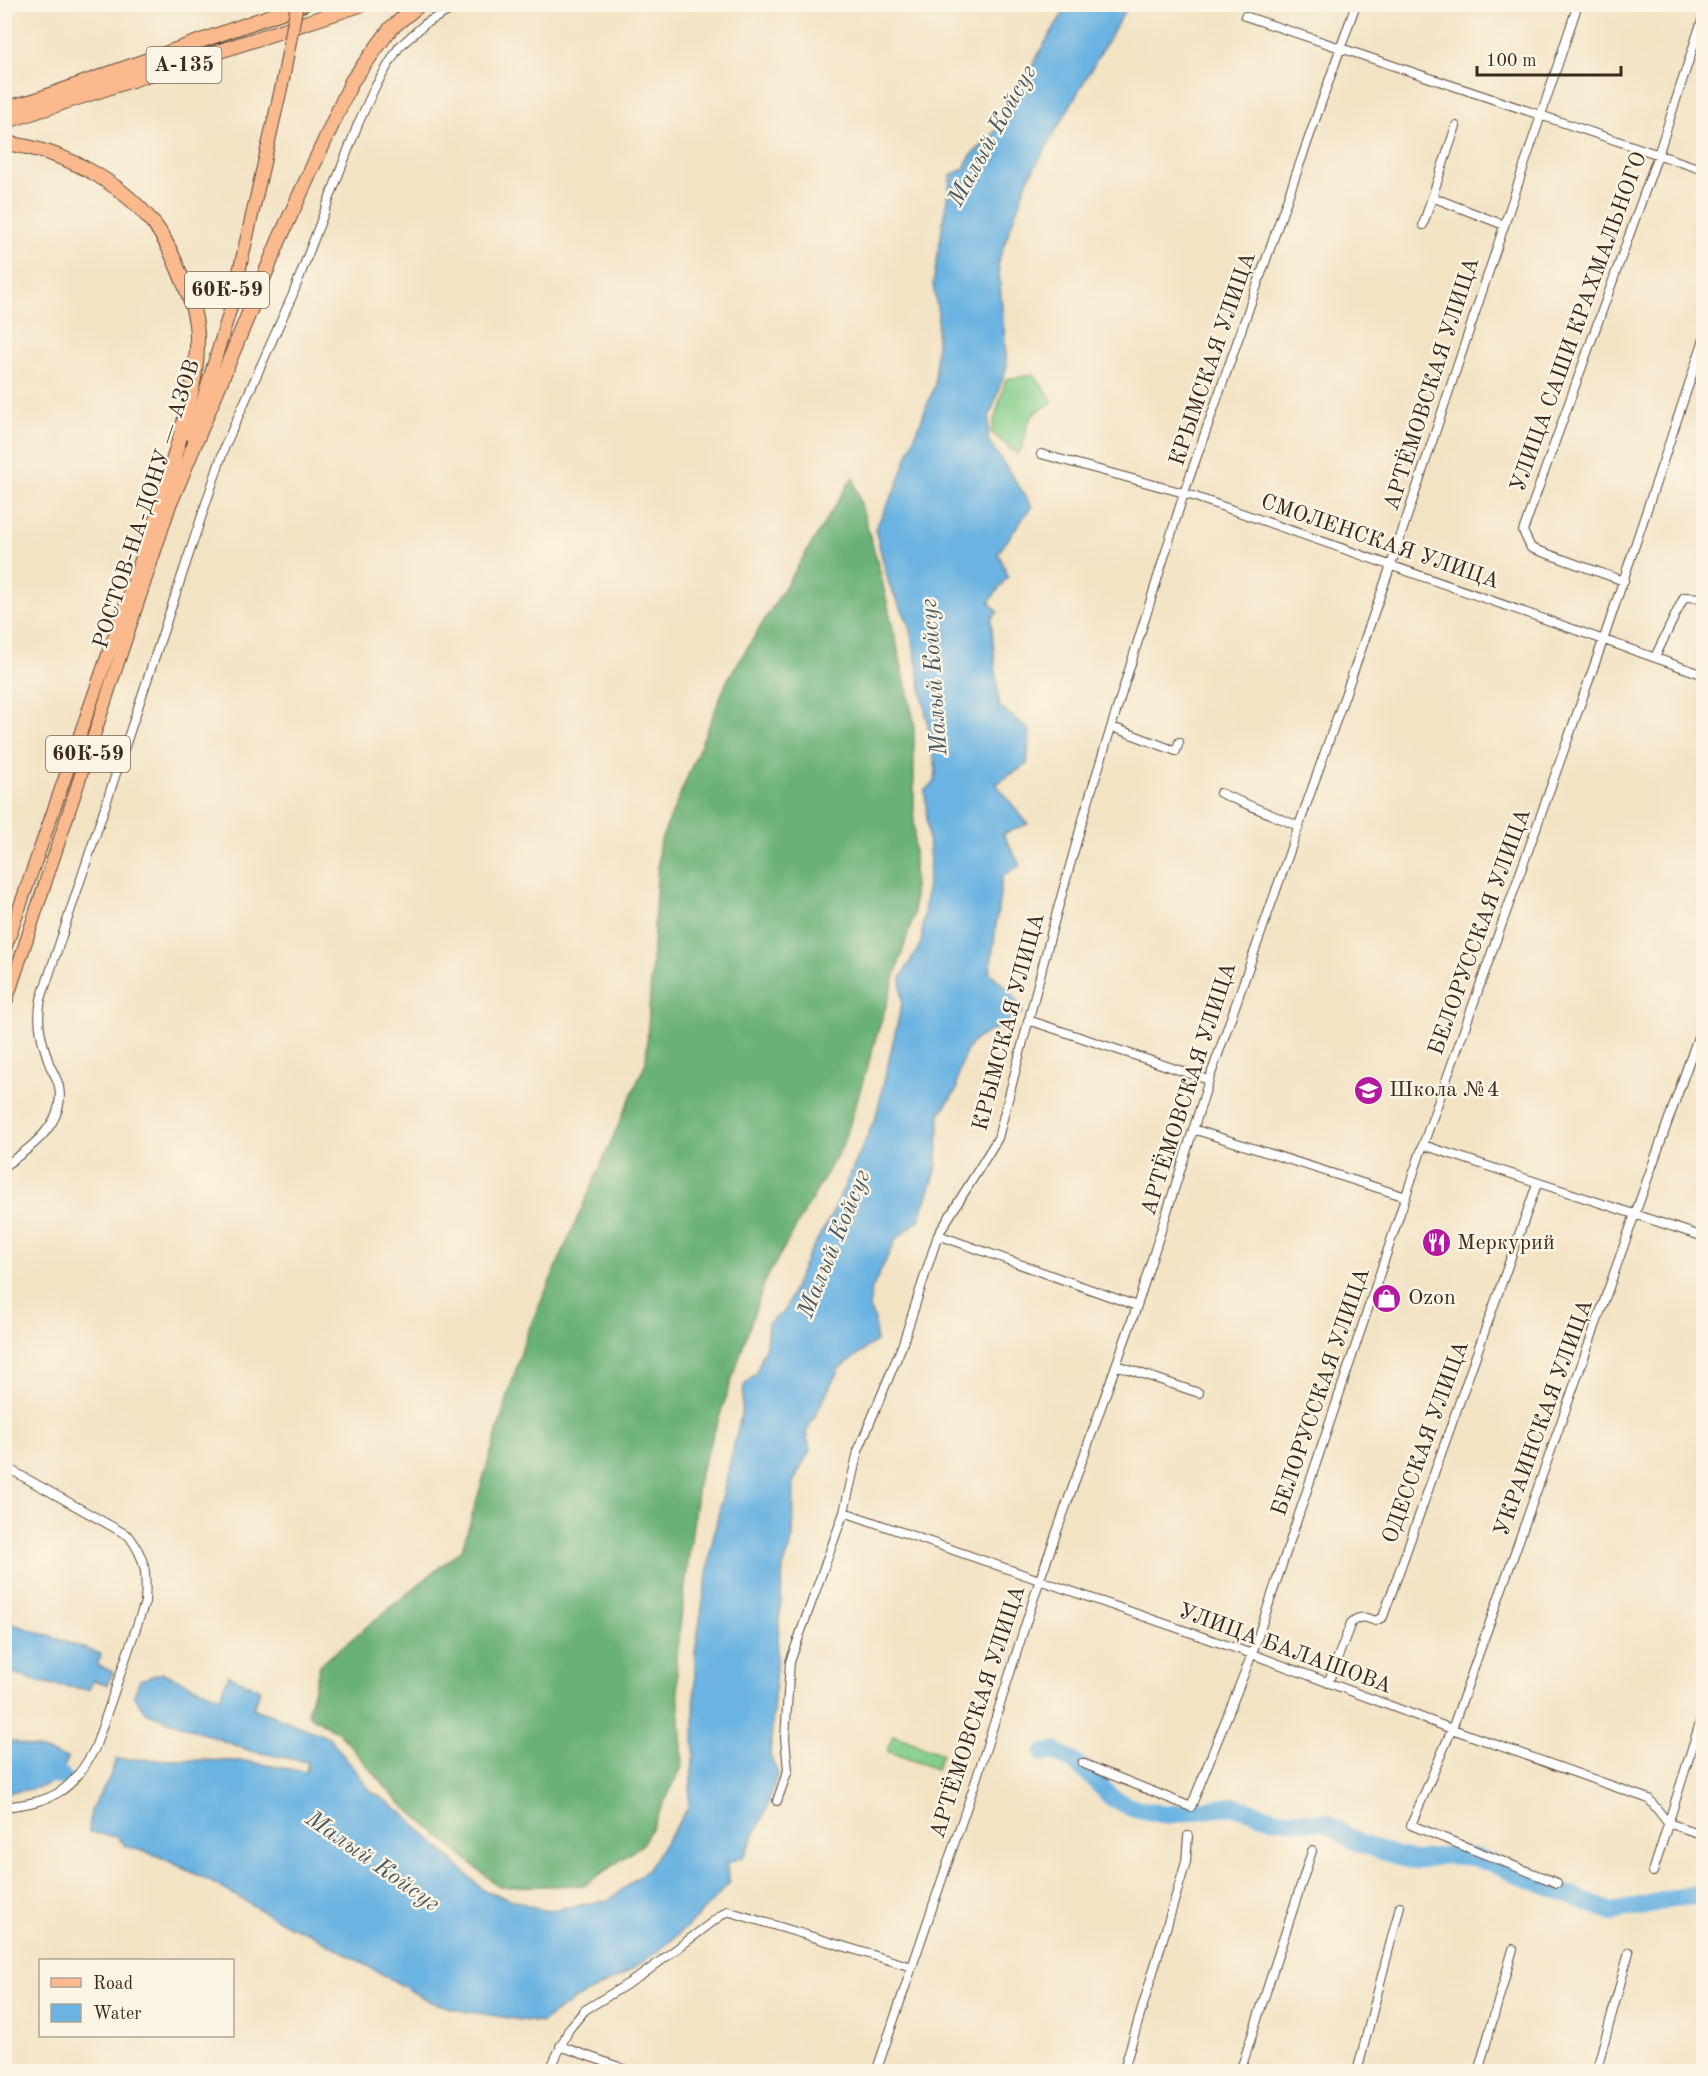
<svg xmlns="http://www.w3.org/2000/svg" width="1708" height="2076" font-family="'Old Standard TT',serif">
<rect width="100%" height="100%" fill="#fcf5e5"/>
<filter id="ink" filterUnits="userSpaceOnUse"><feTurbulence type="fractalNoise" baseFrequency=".0167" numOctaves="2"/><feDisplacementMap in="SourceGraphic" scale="12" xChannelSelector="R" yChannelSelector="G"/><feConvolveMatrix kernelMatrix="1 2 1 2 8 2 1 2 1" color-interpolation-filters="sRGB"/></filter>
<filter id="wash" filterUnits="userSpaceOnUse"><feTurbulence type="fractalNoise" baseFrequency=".008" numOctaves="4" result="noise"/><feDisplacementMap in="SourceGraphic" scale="24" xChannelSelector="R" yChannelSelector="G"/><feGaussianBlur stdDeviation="1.35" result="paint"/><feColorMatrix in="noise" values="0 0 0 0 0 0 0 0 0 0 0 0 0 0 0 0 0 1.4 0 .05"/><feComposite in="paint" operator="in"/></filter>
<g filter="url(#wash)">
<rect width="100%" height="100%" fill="#f3e3c5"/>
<!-- green -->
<path fill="#82ce8b" stroke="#5e7c54" stroke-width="1.5" d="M 1034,375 L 1053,402 C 1044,409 1032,411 1028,423 C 1023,435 1027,446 1017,454 L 991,432 L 1006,379 Z
M 893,1735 L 942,1754 L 936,1769 L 887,1751 Z"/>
<!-- forest -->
<path fill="#69b177" stroke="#526e4a" stroke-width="1.5" d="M 853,477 L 880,571 L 914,721 L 914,914 L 844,1143 L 765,1281 L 699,1477 L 676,1658 L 683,1765 L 643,1844 L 585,1885 L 499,1887 L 396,1799 L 339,1733 L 307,1714 L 320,1665 L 462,1549 L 526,1336 L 646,1062 L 659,845 L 728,679 Z"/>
<!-- water -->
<path fill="#6bb3e2" stroke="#536e80" stroke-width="1.5" d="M 1069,5 L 1128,5 L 1027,181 L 998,262 L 1007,366 L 989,418 L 988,440 L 1032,506 L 998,553 L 1008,576 L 989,602 L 998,612 L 991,619 L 999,706 L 1030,730 L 1027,764 L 996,784 L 1028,824 L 1003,834 L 1020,865 L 1002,877 L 990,973 L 1011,992 L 1023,1012 C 1007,1027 987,1029 974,1041 C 964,1050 956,1077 957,1089 L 940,1113 L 936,1171 L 919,1220 L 896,1239 L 872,1289 L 869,1308 L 875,1320 L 876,1341 L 839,1369 L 806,1433 L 810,1450 L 794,1481 L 793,1538 L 783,1568 L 770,1756 L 778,1773 L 767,1808 L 744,1856 L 726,1864 L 730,1882 C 699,1917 669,1946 629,1971 C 597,1990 572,1997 541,2023 L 458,2010 L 431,2002 L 310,1933 L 289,1926 L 204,1878 L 158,1856 L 126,1846 L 117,1837 L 89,1832 L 91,1809 L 109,1779 L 116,1759 L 244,1761 L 306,1772 L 308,1762 L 251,1751 L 145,1712 L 134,1695 L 140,1680 L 163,1673 L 220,1697 L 229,1675 L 260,1690 L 253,1708 L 330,1738 L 370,1790 L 402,1812 L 483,1890 L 546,1911 L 609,1900 L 648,1869 L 688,1808 L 694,1754 L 695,1652 L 713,1538 L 741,1415 L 744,1386 L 756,1373 L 766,1345 L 768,1323 L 784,1312 L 807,1257 L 831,1216 L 876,1117 L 902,1003 L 901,978 L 921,943 L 930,863 L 925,790 L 935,782 L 936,770 L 910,626 L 889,584 L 875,529 L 898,484 L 911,446 L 935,385 L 938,313 L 933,284 L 951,175 L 964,169 C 970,150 982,149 993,134 C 1020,92 1040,46 1069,5 Z
M 5,1621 L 101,1654 L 97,1665 L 113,1672 L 107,1685 L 93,1680 L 89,1690 L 39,1682 L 5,1670 Z
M 5,1739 L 68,1758 C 56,1791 35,1788 5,1793 Z"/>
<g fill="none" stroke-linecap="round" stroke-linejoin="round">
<!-- river -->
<path stroke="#6bb3e2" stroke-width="18" d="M 1044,1753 L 1054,1751 L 1069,1759 L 1086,1771 L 1112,1798 L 1130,1807 L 1166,1815 L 1234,1806 L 1275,1819 L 1327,1823 L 1358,1843 L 1413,1861 L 1445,1855 L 1474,1857 L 1612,1912 L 1691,1895 L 1704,1899
M 4,1756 L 47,1775 L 62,1776"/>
</g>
</g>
<g filter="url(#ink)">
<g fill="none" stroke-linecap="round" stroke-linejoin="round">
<defs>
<path id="street" d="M 1245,16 L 1704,170
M 1432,197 L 1456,126
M 1423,225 L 1432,197 L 1504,225
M 1041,454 L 1184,493 L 1704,675
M 1624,581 L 1531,548 L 1523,531 L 1658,155 L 1704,14
M 1655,657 L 1684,597 L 1704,598
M 1112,727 L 1176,751 L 1179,742
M 1220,793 L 1298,826
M 1028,1020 L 1209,1080
M 1193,1129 L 1406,1197
M 1423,1145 L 1704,1237
M 4,1166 C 30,1149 66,1123 59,1087 C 58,1080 53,1072 50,1066 C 42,1042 36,1024 41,999 L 225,446 L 293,294 L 358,124 L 375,87 L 399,47 L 426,23 L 461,4
M 938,1235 L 1137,1306
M 1116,1365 L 1199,1393
M 4,1466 L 129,1536 C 146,1559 147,1574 145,1602 L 95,1748 C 71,1793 54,1801 4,1807
M 844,1512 L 1252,1654 L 1452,1729 L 1649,1799 L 1668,1823 L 1704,1835
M 1328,1683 L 1351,1623 C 1359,1615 1366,1617 1375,1621 L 1383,1617 L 1537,1184
M 1082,1763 L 1191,1807 L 1252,1654 L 1423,1145 L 1604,638 L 1704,339
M 777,1801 L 788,1770 L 785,1738 L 790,1662 L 844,1512 L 858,1451 L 902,1346 L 938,1235 L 998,1138 L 1053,926 L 1087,805 L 1184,493 L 1356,4
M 1653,1872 L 1704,1710
M 1557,1883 L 1411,1825 L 1452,1729 L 1704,1020
M 560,2046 L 633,2072
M 549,2072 L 569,2029 L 585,2010 L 642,1975 L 727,1911 L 912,1967
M 876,2072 L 975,1783 L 1039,1582 L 1137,1306 L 1209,1080 L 1391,565 L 1578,4
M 1123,2072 L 1186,1862 L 1188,1836
M 1240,2072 L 1312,1851
M 1357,2072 L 1400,1906
M 1478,2072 L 1513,1949
M 1596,2072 L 1629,1952"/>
<path id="primary" d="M 192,436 L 231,307 L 283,80
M 4,952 L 165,491
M 4,1008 L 175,490"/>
<path id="highway" d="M 4,109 L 33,101 L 304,4
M 4,122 L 363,4
M 4,143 C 61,150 118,179 154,224 C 166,239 174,258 181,276 C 190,296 197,316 197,338 C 199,385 175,452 162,498
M 172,499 L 280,238 L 352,81 L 391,28 L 420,4"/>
</defs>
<!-- street casing -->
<use href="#street" stroke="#574637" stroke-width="10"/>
<!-- primary casing -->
<use href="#primary" stroke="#574637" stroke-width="14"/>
<!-- highway casing -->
<use href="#highway" stroke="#574637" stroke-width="16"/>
<!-- street -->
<use href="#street" stroke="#fff" stroke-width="8"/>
<!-- primary -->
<use href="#primary" stroke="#fbba8d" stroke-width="12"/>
<!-- highway -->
<use href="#highway" stroke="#fbba8d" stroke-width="14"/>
<defs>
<path id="primary-bridge" d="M 283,80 L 297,4"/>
</defs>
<!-- primary-bridge casing -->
<use href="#primary-bridge" stroke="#574637" stroke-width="14" stroke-linecap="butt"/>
<!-- primary-bridge -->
<use href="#primary-bridge" stroke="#fbba8d" stroke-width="12"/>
</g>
</g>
<!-- icons -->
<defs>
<symbol id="school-disc" viewBox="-11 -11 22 22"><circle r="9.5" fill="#b5179e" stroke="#fcf5e5"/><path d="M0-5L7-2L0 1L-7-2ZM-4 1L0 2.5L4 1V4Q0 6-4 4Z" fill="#fff"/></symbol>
<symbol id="restaurant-disc" viewBox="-11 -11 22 22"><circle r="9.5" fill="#b5179e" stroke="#fcf5e5"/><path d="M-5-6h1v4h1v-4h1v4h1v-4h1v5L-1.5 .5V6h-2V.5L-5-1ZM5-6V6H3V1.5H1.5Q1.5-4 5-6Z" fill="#fff"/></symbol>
<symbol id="shop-disc" viewBox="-11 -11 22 22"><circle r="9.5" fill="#b5179e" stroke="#fcf5e5"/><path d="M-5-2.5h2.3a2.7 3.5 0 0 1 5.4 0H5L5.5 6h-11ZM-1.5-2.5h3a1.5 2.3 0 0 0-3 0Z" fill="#fff"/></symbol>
</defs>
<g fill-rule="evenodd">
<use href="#school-disc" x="1352" y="1074" width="33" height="33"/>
<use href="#restaurant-disc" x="1420" y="1226" width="33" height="33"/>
<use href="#shop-disc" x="1370" y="1282" width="33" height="33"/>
</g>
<g text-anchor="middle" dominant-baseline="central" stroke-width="5" stroke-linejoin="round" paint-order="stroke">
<!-- shield labels -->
<g fill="#fcf5e5" stroke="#75675a" stroke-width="1.5">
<rect x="146.5" y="47" width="75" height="36" rx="4.5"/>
<rect x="185" y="272" width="84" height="36" rx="4.5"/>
<rect x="46" y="736" width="84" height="36" rx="4.5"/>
</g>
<g font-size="21" font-weight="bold" fill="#3b2a1e">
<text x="184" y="65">А-135</text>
<text x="227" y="290">60К-59</text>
<text x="88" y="754">60К-59</text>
</g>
<!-- street labels -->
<g font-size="22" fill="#3b2a1e" stroke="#fcf5e5">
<text transform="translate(1579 322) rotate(-70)">УЛИЦА САШИ КРАХМАЛЬНОГО</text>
<text transform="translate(1213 359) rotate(-71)">КРЫМСКАЯ УЛИЦА</text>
<text transform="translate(1432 384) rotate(-72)">АРТЁМОВСКАЯ УЛИЦА</text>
<text transform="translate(147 504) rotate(-72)">РОСТОВ-НА-ДОНУ — АЗОВ</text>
<text transform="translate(1380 542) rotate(19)">СМОЛЕНСКАЯ УЛИЦА</text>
<text transform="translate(1480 932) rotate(-70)">БЕЛОРУССКАЯ УЛИЦА</text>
<text transform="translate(1009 1022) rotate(-75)">КРЫМСКАЯ УЛИЦА</text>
<text transform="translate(1189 1089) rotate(-72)">АРТЁМОВСКАЯ УЛИЦА</text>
<text transform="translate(1321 1392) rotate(-71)">БЕЛОРУССКАЯ УЛИЦА</text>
<text transform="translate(1544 1418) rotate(-70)">УКРАИНСКАЯ УЛИЦА</text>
<text transform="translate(1426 1442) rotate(-70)">ОДЕССКАЯ УЛИЦА</text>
<text transform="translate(1285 1649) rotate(20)">УЛИЦА БАЛАШОВА</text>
<text transform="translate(978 1712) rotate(-72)">АРТЁМОВСКАЯ УЛИЦА</text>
</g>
<!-- poi labels -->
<g font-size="22" fill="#3b2a1e" stroke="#fcf5e5" text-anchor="start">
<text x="1389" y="1090">Школа №4</text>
<text x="1457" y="1243">Меркурий</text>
<text x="1408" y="1298">Ozon</text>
</g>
<!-- water labels -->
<g font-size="24" font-style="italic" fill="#4c5a63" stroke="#fcf5e5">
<text transform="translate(993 136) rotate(-61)">Малый Койсуг</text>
<text transform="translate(935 677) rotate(-94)">Малый Койсуг</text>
<text transform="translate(835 1244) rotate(-68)">Малый Койсуг</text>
<text transform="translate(372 1862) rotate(35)">Малый Койсуг</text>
</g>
</g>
<!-- margin -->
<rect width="1708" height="2076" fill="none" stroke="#fcf5e5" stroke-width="24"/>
<!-- legend -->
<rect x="39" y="1959" width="195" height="78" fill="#fcf5e5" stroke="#afa495" stroke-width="1.5"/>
<rect x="51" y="1978" width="30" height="9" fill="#fbba8d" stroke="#afa495" stroke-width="1.5"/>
<text x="93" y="1989" font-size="18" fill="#3b2a1e">Road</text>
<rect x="51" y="2004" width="30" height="18" fill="#6bb3e2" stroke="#afa495" stroke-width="1.5"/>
<text x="93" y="2019" font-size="18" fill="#3b2a1e">Water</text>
<!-- scale -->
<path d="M1477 66v9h144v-9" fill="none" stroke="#3b2a1e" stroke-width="3"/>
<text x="1486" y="66" font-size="18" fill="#3b2a1e" stroke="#fcf5e5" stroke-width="4.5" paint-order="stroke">100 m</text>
</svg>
